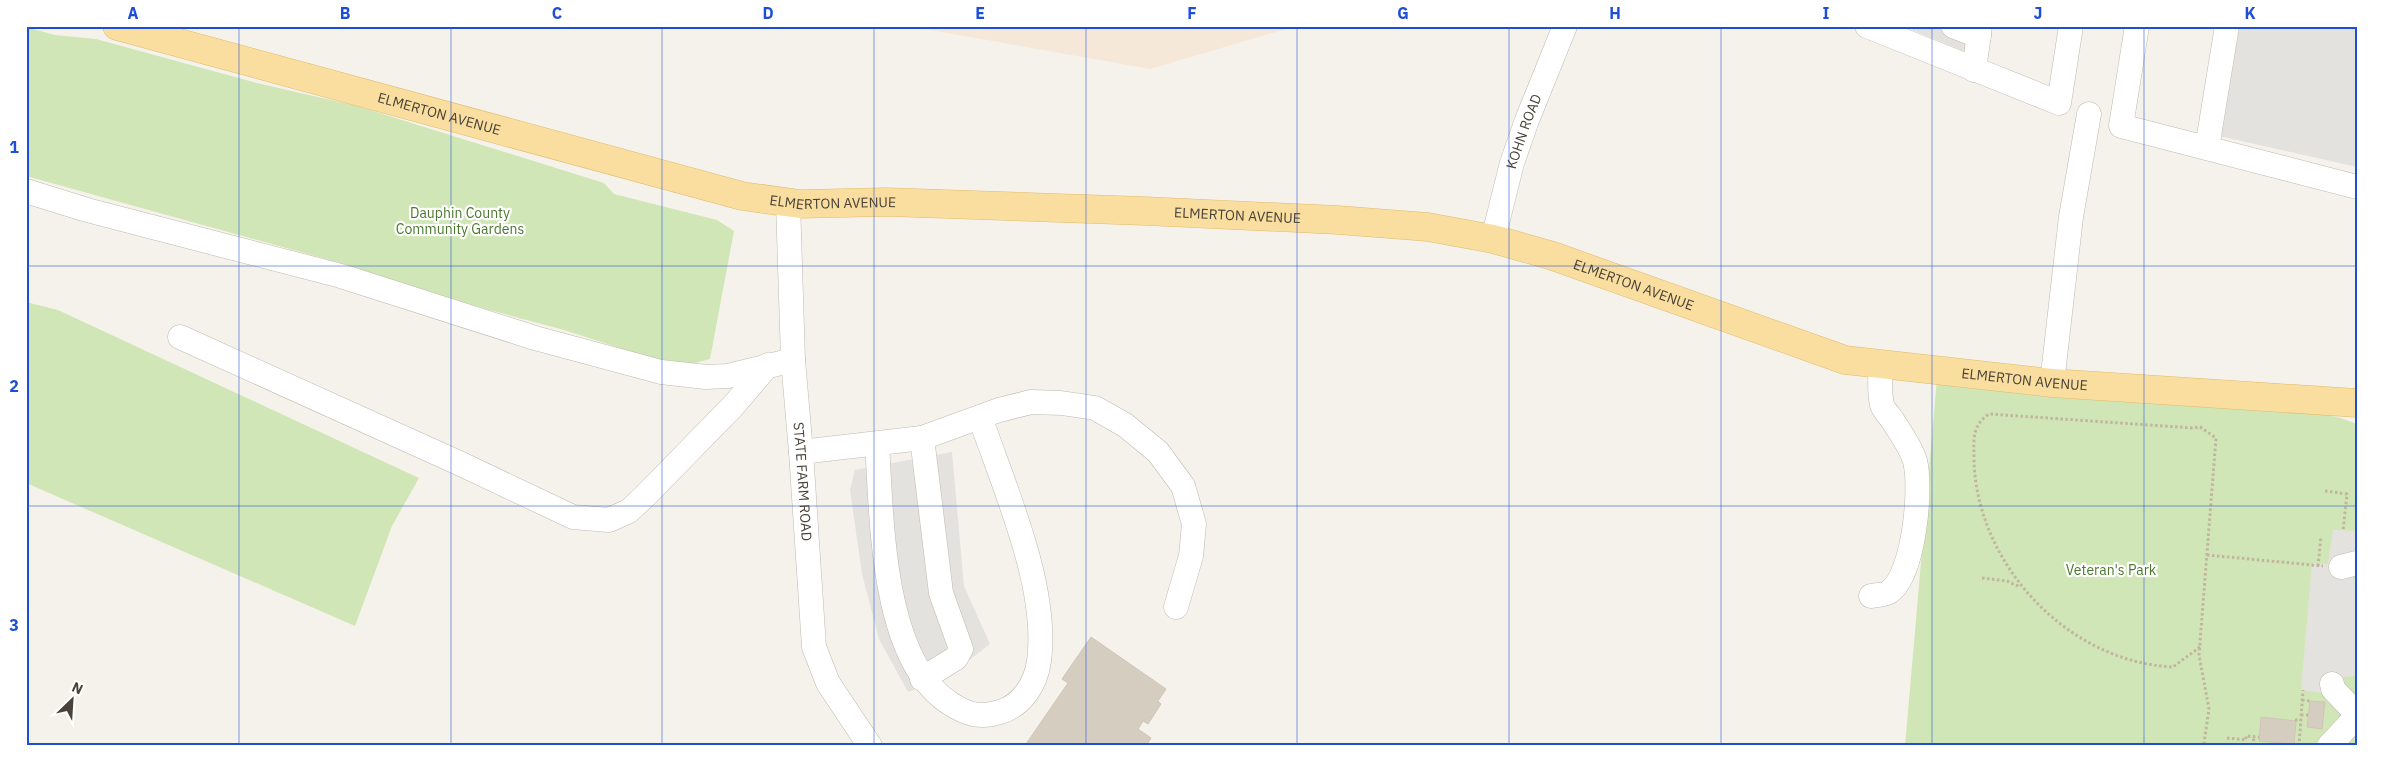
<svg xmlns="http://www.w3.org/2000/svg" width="2383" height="772" font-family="'IBM Plex Sans',sans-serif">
<rect width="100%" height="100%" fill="#f5f2eb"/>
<!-- commercial -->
<path fill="#f5e8d8" d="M 908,26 L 1296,26 L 1150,69 Z"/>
<!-- green -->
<path fill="#d1e6b6" d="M 26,27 L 55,35 L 96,39 L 257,83 L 357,106 L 604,183 L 614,194 L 717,220 L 734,231 L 710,359 L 687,365 L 666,363 L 564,330 L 438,296 L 344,264 L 26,176 Z
M 26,302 L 58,310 L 419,478 L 392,526 L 355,626 L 26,483 Z
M 1937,378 L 2299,409 L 2341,418 L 2357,424 L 2357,746 L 1905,746 Z"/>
<!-- parking -->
<path fill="#e4e2df" d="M 1903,26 L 1984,26 L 1978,57 Z
M 2228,26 L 2357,26 L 2357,167 L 2206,133 Z
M 952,452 L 964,586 L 990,644 L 949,676 L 908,692 L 879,639 L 862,574 L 850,490 L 855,470 Z
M 2333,530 L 2357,531 L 2357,557 L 2351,574 L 2353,579 L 2357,579 L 2357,676 L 2342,677 L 2322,693 L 2301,690 L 2312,563 L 2328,564 Z"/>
<!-- building -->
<path fill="#d6cdc1" stroke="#d0c5b4" d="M 1091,637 L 1166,689 L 1158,701 L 1161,704 L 1148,724 L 1143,721 L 1138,729 L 1151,738 L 1146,746 L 1023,746 L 1026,744 L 1068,683 L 1062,679 Z
M 2310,701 L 2325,702 L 2322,729 L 2307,727 Z
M 2261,717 L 2296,721 L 2294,744 L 2259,741 Z"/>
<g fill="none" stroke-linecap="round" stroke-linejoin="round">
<defs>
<g id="minor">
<path d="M 1867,26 L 2059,103 L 2071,26"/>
<path d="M 1953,26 L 1979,36"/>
<path d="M 2137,26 L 2121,126 L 2357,187"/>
<path d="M 1974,70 L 1980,26"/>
<path d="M 2207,148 L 2227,26"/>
<path d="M 26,191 L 87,210 L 341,276 L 535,338 L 661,372 L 706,377 L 728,376 L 793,360"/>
<path id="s1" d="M 788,202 L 793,360 L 801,452 L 814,647 L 828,683 L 870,746"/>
<path id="s2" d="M 1493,239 L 1512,163 L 1527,120 L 1565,26"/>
<path d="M 180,337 L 461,464 L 573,517 L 609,520 L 629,511 L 645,496 L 733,406 L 768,365"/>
<path d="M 2052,383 L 2071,217 L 2089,114"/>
<path d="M 877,444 C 882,518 881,661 951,704 C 968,715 981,718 1000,712 C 1023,705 1036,683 1039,661 C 1049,587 1004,487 980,417"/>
<path d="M 801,452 L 922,438 L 999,410 L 1031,402 L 1061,403 L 1095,408 L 1125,425 L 1158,452 L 1183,486 L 1194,524 L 1191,556 L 1176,607"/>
<path d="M 2341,567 L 2357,563"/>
<path d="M 1871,596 C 1876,595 1885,595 1889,592 C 1914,576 1922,488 1915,461 C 1911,447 1901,434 1893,421 C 1890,416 1884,411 1882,405 C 1879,392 1880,377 1881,364"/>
<path d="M 922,679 L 956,658 L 961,649 L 941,593 L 922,438"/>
<path d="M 2332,684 L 2333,689 L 2357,714"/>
<path d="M 2329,746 L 2357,716"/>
</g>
<g id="major">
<path id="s3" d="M 117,26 L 742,196 L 800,204 L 886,202 L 1145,211 L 1338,220 L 1428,227 L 1493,239 L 1553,256 L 1845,360 L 2052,383 L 2357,403"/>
</g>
</defs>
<!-- minor casing -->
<use href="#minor" stroke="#c0b9ae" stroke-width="25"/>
<!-- major casing -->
<use href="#major" stroke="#dfbc6f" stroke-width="29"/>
<!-- path -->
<path stroke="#c1b5a0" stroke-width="3" stroke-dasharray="2.5 2.5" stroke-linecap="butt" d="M 2325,491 L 2347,494 L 2343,531
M 2207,555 L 2323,566
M 2318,566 L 2321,536
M 1982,578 L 2007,581 L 2020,587
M 2200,647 L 2173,667 C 2067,662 1977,564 1974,461 C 1974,441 1971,426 1989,414 L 2193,428 L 2200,427 L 2216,438 L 2199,655 L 2209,709 L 2204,743 L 2207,746
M 2302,700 L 2310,701
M 2301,715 L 2308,715
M 2295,720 L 2301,720
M 2227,738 L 2246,740 L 2246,736 L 2259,737
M 2282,743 L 2283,746
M 2253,746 L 2254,736
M 2299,746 L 2303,690"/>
<!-- minor -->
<use href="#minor" stroke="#fff" stroke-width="24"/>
<!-- major -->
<use href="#major" stroke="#f9de9f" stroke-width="28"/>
</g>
<!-- grid -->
<path fill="none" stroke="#1d4ed8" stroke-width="1" stroke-opacity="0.55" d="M 239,26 L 239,746M 451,26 L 451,746M 662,26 L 662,746M 874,26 L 874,746M 1086,26 L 1086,746M 1297,26 L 1297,746M 1509,26 L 1509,746M 1721,26 L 1721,746M 1932,26 L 1932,746M 2144,26 L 2144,746M 26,266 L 2357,266M 26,506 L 2357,506"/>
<g text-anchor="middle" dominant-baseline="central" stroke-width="4.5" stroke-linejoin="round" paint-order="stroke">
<!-- street labels -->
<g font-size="14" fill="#494239" stroke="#fff">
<text stroke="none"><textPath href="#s3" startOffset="334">ELMERTON AVENUE</textPath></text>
<text stroke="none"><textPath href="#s2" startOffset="112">KOHN ROAD</textPath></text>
<text stroke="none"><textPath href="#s3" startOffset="739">ELMERTON AVENUE</textPath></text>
<text stroke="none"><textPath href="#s3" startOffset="1144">ELMERTON AVENUE</textPath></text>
<text stroke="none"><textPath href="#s3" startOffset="1549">ELMERTON AVENUE</textPath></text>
<text stroke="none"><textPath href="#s3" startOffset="1954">ELMERTON AVENUE</textPath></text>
<text stroke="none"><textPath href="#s1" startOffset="280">STATE FARM ROAD</textPath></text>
</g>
<!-- park labels -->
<g font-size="14" fill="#4b782e" stroke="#fff">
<text x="460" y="213">Dauphin County<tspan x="460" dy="16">Community Gardens</tspan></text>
<text x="2111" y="570">Veteran's Park</text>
</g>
</g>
<!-- border -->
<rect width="2383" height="772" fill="none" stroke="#ffffff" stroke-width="55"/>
<!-- north arrow -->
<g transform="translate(72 700) rotate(25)" stroke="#ffffff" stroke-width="4" paint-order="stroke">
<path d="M0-4L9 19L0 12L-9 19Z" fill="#494239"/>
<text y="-8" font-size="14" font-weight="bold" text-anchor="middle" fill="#494239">N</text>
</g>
<rect x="28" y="28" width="2328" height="716" fill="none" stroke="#1d4ed8" stroke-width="2"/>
<g font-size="16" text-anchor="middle" font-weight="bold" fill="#1d4ed8">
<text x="133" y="19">A</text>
<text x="345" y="19">B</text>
<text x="557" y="19">C</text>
<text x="768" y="19">D</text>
<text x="980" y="19">E</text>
<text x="1192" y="19">F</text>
<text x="1403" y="19">G</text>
<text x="1615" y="19">H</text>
<text x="1826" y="19">I</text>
<text x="2038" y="19">J</text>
<text x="2250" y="19">K</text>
<text x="14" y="153">1</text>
<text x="14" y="392">2</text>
<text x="14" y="631">3</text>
</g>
</svg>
